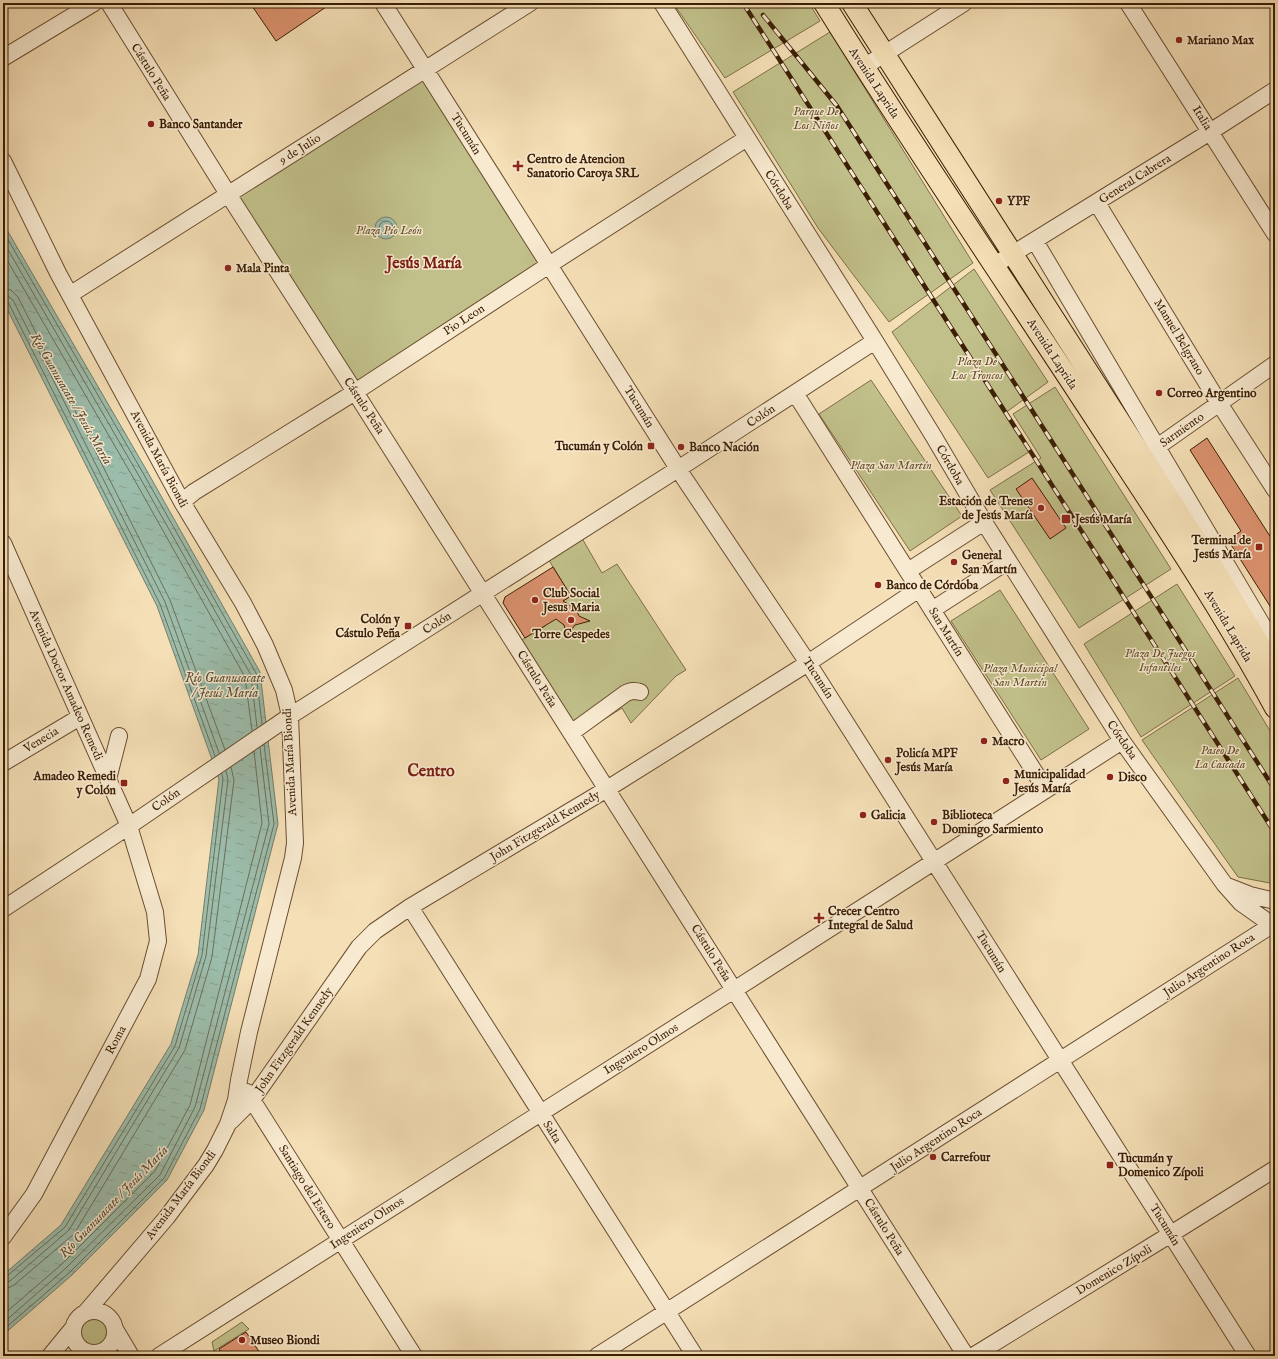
<svg xmlns="http://www.w3.org/2000/svg" width="1278" height="1359" font-family="'IM FELL English',serif">
<defs>
<pattern id="water-ripples" width="26" height="14" patternUnits="userSpaceOnUse"><rect width="26" height="14" fill="#9cbdac"/><path d="M2 4q2-2 4 0t4 0M15 11q2-2 4 0t4 0" fill="none" stroke="#87a292"/></pattern>
</defs>
<rect width="100%" height="100%" fill="#f5dfb6"/>
<filter id="stains"><feTurbulence type="fractalNoise" baseFrequency=".005" numOctaves="4"/><feColorMatrix values="0 0 0 0 .2 0 0 0 0 .09 0 0 0 0 .02 0 0 0 .5 -.17"/></filter>
<radialGradient id="worn" r=".72"><stop offset=".6" stop-color="#630" stop-opacity="0"/><stop offset="1" stop-color="#630" stop-opacity=".3"/></radialGradient>
<!-- park -->
<path fill="#c1c08a" stroke="#7e6f47" d="M 673,3 L 809,3 L 820,21 L 725,78 Z
M 830,32 L 973,263 L 889,322 L 818,228 L 733,92 Z
M 426,70 L 549,265 L 355,392 L 228,194 Z
M 974,269 L 1048,382 L 1005,413 L 1029,452 L 988,478 L 892,332 Z
M 871,380 L 962,516 L 910,551 L 819,414 Z
M 1055,387 L 1171,569 L 1079,628 L 990,490 L 1041,458 L 1013,414 Z
M 579,533 L 602,573 L 617,564 L 686,670 L 676,676 L 631,723 L 622,708 L 575,738 L 515,644 L 545,626 L 539,616 L 571,596 L 545,554 Z
M 1177,584 L 1235,676 L 1141,737 L 1084,644 Z
M 1000,590 L 1089,729 L 1041,760 L 951,621 Z
M 1238,678 L 1275,739 L 1275,884 L 1238,877 L 1142,740 Z
M80 1331a15 15 0 1 1 30 0a15 15 0 1 1-30 0Z
M 242,1322 L 249,1329 L 214,1351 L 212,1342 Z"/>
<!-- water -->
<path fill="url(#water-ripples)" stroke="#757d69" d="M375 228a11 11 0 1 1 22 0a11 11 0 1 1-22 0Z
M 3,223 L 147,471 L 260,672 L 278,824 L 204,1110 L 167,1180 L 72,1275 L 3,1335 L 3,1275 L 61,1225 L 171,1044 L 198,955 L 219,779 L 157,606 L 3,301 Z"/>
<g fill="none" stroke-linecap="round" stroke-linejoin="round">
<!-- shore -->
<path stroke="#6c6e58" stroke-width="1" d="M379 228a7 7 0 1 1 14 0a7 7 0 1 1-14 0Z
M 3,231 L 143,473 L 256,673 L 262,724
M 3,241 L 139,476 L 251,675 L 257,727
M 3,253 L 134,479 L 245,677 L 252,731
M 3,289 L 11,290 L 18,297 L 170,600 L 225,750
M 3,295 L 8,296 L 13,300 L 165,602 L 219,753
M 3,300 L 6,300 L 8,302 L 160,604 L 215,756
M 3,1278 L 7,1276 L 65,1227 L 175,1046 L 202,955 L 223,779 L 222,774
M 3,1283 L 10,1281 L 69,1230 L 179,1048 L 206,956 L 228,780 L 226,771
M 3,1289 L 8,1288 L 14,1285 L 74,1234 L 185,1050 L 212,957 L 234,780 L 231,767
M 3,1315 L 62,1264 L 155,1171 L 190,1105 L 262,823 L 254,751
M 3,1323 L 66,1268 L 160,1175 L 195,1107 L 269,824 L 260,748
M 3,1330 L 70,1272 L 164,1178 L 200,1109 L 274,824 L 264,744"/>
</g>
<!-- building -->
<path fill="#dc936f" stroke="#3b1e04" d="M 250,3 L 332,3 L 276,41 Z
M 1207,438 L 1275,544 L 1275,614 L 1228,540 L 1241,531 L 1190,450 Z
M 1032,478 L 1066,528 L 1050,539 L 1016,489 Z
M 553,567 L 571,596 L 563,601 L 576,609 L 579,616 L 590,621 L 575,625 L 567,636 L 564,625 L 556,619 L 525,638 L 503,603 L 505,597 Z
M 246,1332 L 262,1356 L 223,1356 L 219,1349 Z"/>
<g fill="none" stroke-linecap="round" stroke-linejoin="round">
<defs>
<path id="minor" d="M 109,3 L 228,194 L 355,392 L 966,1356
M 383,3 L 684,478 L 808,663 L 1248,1356
M 662,3 L 875,341 L 934,437 L 984,522 L 1122,741 L 1225,885 L 1241,903 L 1275,927
M 1128,3 L 1275,234
M 3,58 L 94,3
M 864,67 L 964,3
M 3,161 L 58,273 L 182,502 L 243,603 L 265,645 L 284,690 L 290,716 L 295,843 L 293,858 L 249,1032 L 239,1080 L 236,1100 L 228,1124 L 215,1150 L 206,1165 L 167,1217 L 86,1312
M 1097,203 L 1219,403 L 1275,490
M 1035,241 L 1273,643
M 993,266 L 1210,132 L 1275,90
M 71,294 L 530,3
M 795,393 L 1046,790
M 1150,452 L 1275,364
M 182,502 L 194,492 L 355,392 L 549,265 L 747,138
M 3,543 L 129,826 L 155,912 L 158,941 L 148,979 L 34,1194 L 3,1237
M 908,571 L 984,522
M 932,610 L 1008,561
M 571,733 L 626,693 C 631,691 634,690 640,692
M 3,763 L 80,717
M 108,779 L 119,736
M 1227,886 L 1250,895 L 1275,901
M 410,907 L 695,1356
M 3,909 L 129,826 L 290,716 L 678,469 L 875,341
M 247,1092 L 414,1356
M 231,1121 L 252,1100 L 359,947 L 375,931 L 410,907 L 607,789 L 808,663 L 919,589
M73 1332a21 21 0 1 1 42 0a21 21 0 1 1-42 0Z
M 115,1329 L 131,1356
M 50,1356 L 73,1328
M 159,1356 L 734,990 L 1122,741
M 597,1356 L 1275,923
M 973,1356 L 1171,1234 L 1275,1169"/>
<path id="major" d="M 824,3 C 916,151 1014,294 1109,440 C 1167,528 1225,616 1275,708
M 852,3 L 1208,559 L 1275,670"/>
</defs>
<!-- minor casing -->
<use href="#minor" stroke="#6a4e30" stroke-width="18"/>
<!-- major casing -->
<use href="#major" stroke="#3b1e04" stroke-width="22"/>
<!-- minor -->
<use href="#minor" stroke="#f8ead0" stroke-width="16"/>
<!-- major -->
<use href="#major" stroke="#f5dfb6" stroke-width="20"/>
<defs>
<path id="rail" d="M 743,3 L 1275,833
M 763,15 L 837,106 L 1275,790"/>
</defs>
<!-- rail casing -->
<use href="#rail" stroke="#3b1e04" stroke-width="4.5"/>
<!-- rail -->
<use href="#rail" stroke="#f8ead0" stroke-width="3" stroke-dasharray="9" stroke-linecap="butt"/>
</g>
<!-- markers -->
<g fill="#8f2418" stroke="#f8ead0" stroke-width="1.5">
<circle cx="1179" cy="40" r="4"/>
<circle cx="151" cy="124" r="4"/>
<path d="M516 160h4v4h4v4h-4v4h-4v-4h-4v-4h4z"/>
<circle cx="999" cy="201" r="4"/>
<circle cx="228" cy="268" r="4"/>
<circle cx="1159" cy="393" r="4"/>
<rect x="647" y="442" width="8" height="8" rx="2"/>
<circle cx="681" cy="447" r="4"/>
<circle cx="1041" cy="508" r="4"/>
<rect x="1061" y="514" width="10" height="10" rx="2"/>
<rect x="1255" y="543" width="8" height="8" rx="2"/>
<circle cx="954" cy="562" r="4"/>
<circle cx="878" cy="585" r="4"/>
<circle cx="535" cy="600" r="4"/>
<circle cx="571" cy="620" r="4"/>
<rect x="404" y="622" width="8" height="8" rx="2"/>
<circle cx="984" cy="741" r="4"/>
<circle cx="888" cy="760" r="4"/>
<circle cx="1110" cy="777" r="4"/>
<circle cx="1006" cy="781" r="4"/>
<rect x="120" y="779" width="8" height="8" rx="2"/>
<circle cx="863" cy="815" r="4"/>
<circle cx="934" cy="822" r="4"/>
<path d="M817 912h4v4h4v4h-4v4h-4v-4h-4v-4h4z"/>
<circle cx="933" cy="1157" r="4"/>
<rect x="1106" y="1161" width="8" height="8" rx="2"/>
<circle cx="242" cy="1340" r="4"/>
</g>
<g text-anchor="middle" dominant-baseline="central" stroke-width="3" stroke-linejoin="round" paint-order="stroke">
<!-- poi labels -->
<g font-size="12" font-weight="bold" fill="#3b1e04" stroke="#f8ead0" text-anchor="start">
<text x="1187" y="40">Mariano Max</text>
<text x="159" y="124">Banco Santander</text>
<text x="527" y="159">Centro de Atencion<tspan x="527" dy="14">Sanatorio Caroya SRL</tspan></text>
<text x="1007" y="201">YPF</text>
<text x="236" y="268">Mala Pinta</text>
<text x="1167" y="393">Correo Argentino</text>
<text x="643" y="446" text-anchor="end">Tucumán y Colón</text>
<text x="689" y="447">Banco Nación</text>
<text x="1033" y="501" text-anchor="end">Estación de Trenes<tspan x="1033" dy="14">de Jesús María</tspan></text>
<text x="1075" y="519">Jesús María</text>
<text x="1251" y="540" text-anchor="end">Terminal de<tspan x="1251" dy="14">Jesús María</tspan></text>
<text x="962" y="555">General<tspan x="962" dy="14">San Martín</tspan></text>
<text x="886" y="585">Banco de Córdoba</text>
<text x="543" y="593">Club Social<tspan x="543" dy="14">Jesus Maria</tspan></text>
<text x="400" y="619" text-anchor="end">Colón y<tspan x="400" dy="14">Cástulo Peña</tspan></text>
<text x="571" y="634" text-anchor="middle">Torre Cespedes</text>
<text x="992" y="741">Macro</text>
<text x="896" y="753">Policía MPF<tspan x="896" dy="14">Jesús María</tspan></text>
<text x="1014" y="774">Municipalidad<tspan x="1014" dy="14">Jesús María</tspan></text>
<text x="116" y="776" text-anchor="end">Amadeo Remedi<tspan x="116" dy="14">y Colón</tspan></text>
<text x="1118" y="777">Disco</text>
<text x="871" y="815">Galicia</text>
<text x="942" y="815">Biblioteca<tspan x="942" dy="14">Domingo Sarmiento</tspan></text>
<text x="828" y="911">Crecer Centro<tspan x="828" dy="14">Integral de Salud</tspan></text>
<text x="941" y="1157">Carrefour</text>
<text x="1118" y="1158">Tucumán y<tspan x="1118" dy="14">Domenico Zípoli</tspan></text>
<text x="250" y="1340">Museo Biondi</text>
</g>
<!-- street labels -->
<g font-size="12" fill="#3b1e04" stroke="#f8ead0">
<text transform="translate(151 72) rotate(58)">Cástulo Peña</text>
<text transform="translate(874 83) rotate(57)">Avenida Laprida</text>
<text transform="translate(1202 118) rotate(58)">Italia</text>
<text transform="translate(466 134) rotate(58)">Tucumán</text>
<text transform="translate(300 149) rotate(-32)">9 de Julio</text>
<text transform="translate(1135 179) rotate(-32)">General Cabrera</text>
<text transform="translate(779 190) rotate(58)">Córdoba</text>
<text transform="translate(464 320) rotate(-33)">Pio Leon</text>
<text transform="translate(1179 337) rotate(59)">Manuel Belgrano</text>
<text transform="translate(1052 354) rotate(57)">Avenida Laprida</text>
<text transform="translate(364 406) rotate(57)">Cástulo Peña</text>
<text transform="translate(639 407) rotate(58)">Tucumán</text>
<text transform="translate(761 416) rotate(-33)">Colón</text>
<text transform="translate(1182 430) rotate(-35)">Sarmiento</text>
<text transform="translate(159 459) rotate(62)">Avenida María Biondi</text>
<text transform="translate(950 465) rotate(60)">Córdoba</text>
<text transform="translate(437 623) rotate(-32)">Colón</text>
<text transform="translate(1228 626) rotate(59)">Avenida Laprida</text>
<text transform="translate(946 632) rotate(58)">San Martín</text>
<text transform="translate(818 678) rotate(57)">Tucumán</text>
<text transform="translate(537 679) rotate(58)">Cástulo Peña</text>
<text transform="translate(66 685) rotate(66)">Avenida Doctor Amadeo Remedi</text>
<text transform="translate(41 740) rotate(-31)">Venecia</text>
<text transform="translate(1122 740) rotate(56)">Córdoba</text>
<text transform="translate(290 762) rotate(-93)">Avenida María Biondi</text>
<text transform="translate(166 800) rotate(-35)">Colón</text>
<text transform="translate(545 826) rotate(-31)">John Fitzgerald Kennedy</text>
<text transform="translate(991 952) rotate(58)">Tucumán</text>
<text transform="translate(711 953) rotate(58)">Cástulo Peña</text>
<text transform="translate(1209 965) rotate(-33)">Julio Argentino Roca</text>
<text transform="translate(116 1040) rotate(-62)">Roma</text>
<text transform="translate(294 1040) rotate(-55)">John Fitzgerald Kennedy</text>
<text transform="translate(641 1049) rotate(-32)">Ingeniero Olmos</text>
<text transform="translate(552 1132) rotate(58)">Salta</text>
<text transform="translate(936 1140) rotate(-33)">Julio Argentino Roca</text>
<text transform="translate(307 1187) rotate(58)">Santiago del Estero</text>
<text transform="translate(181 1195) rotate(-53)">Avenida María Biondi</text>
<text transform="translate(367 1223) rotate(-33)">Ingeniero Olmos</text>
<text transform="translate(1165 1225) rotate(58)">Tucumán</text>
<text transform="translate(884 1227) rotate(58)">Cástulo Peña</text>
<text transform="translate(1114 1270) rotate(-31)">Domenico Zípoli</text>
</g>
<!-- park labels -->
<g font-size="12" font-style="italic" fill="#634f2c" stroke="#f8ead0">
<text x="816" y="111">Parque De<tspan x="816" dy="14">Los Niños</tspan></text>
<text x="389" y="230">Plaza Pío León</text>
<text x="977" y="361">Plaza De<tspan x="977" dy="14">Los Troncos</tspan></text>
<text x="891" y="465">Plaza San Martín</text>
<text x="1160" y="653">Plaza De Juegos<tspan x="1160" dy="14">Infantiles</tspan></text>
<text x="1020" y="668">Plaza Municipal<tspan x="1020" dy="14">San Martín</tspan></text>
<text x="1220" y="750">Paseo De<tspan x="1220" dy="14">La Cascada</tspan></text>
</g>
<!-- water labels -->
<g font-size="13" font-style="italic" fill="#584e36" stroke="#f8ead0">
<text transform="translate(71 399) rotate(60)">Río Guanusacate / Jesús María</text>
<text x="225" y="678">Río Guanusacate<tspan x="225" dy="15">/ Jesús María</tspan></text>
<text transform="translate(114 1202) rotate(-46)">Río Guanusacate / Jesús María</text>
</g>
<!-- district labels -->
<g font-size="16" font-weight="bold" fill="#7a1f14" stroke="#f8ead0">
<text x="424" y="264">Jesús María</text>
<text x="431" y="772">Centro</text>
</g>
</g>
<!-- margin -->
<rect width="1278" height="1359" fill="none" stroke="#f5dfb6" stroke-width="16"/>
<rect x="4" y="4" width="1270" height="1351" fill="none" stroke="#3b1e04" stroke-width="2"/>
<rect x="8" y="8" width="1262" height="1343" fill="none" stroke="#3b1e04"/>
<rect width="100%" height="100%" filter="url(#stains)"/>
<rect width="100%" height="100%" fill="url(#worn)"/>
</svg>
